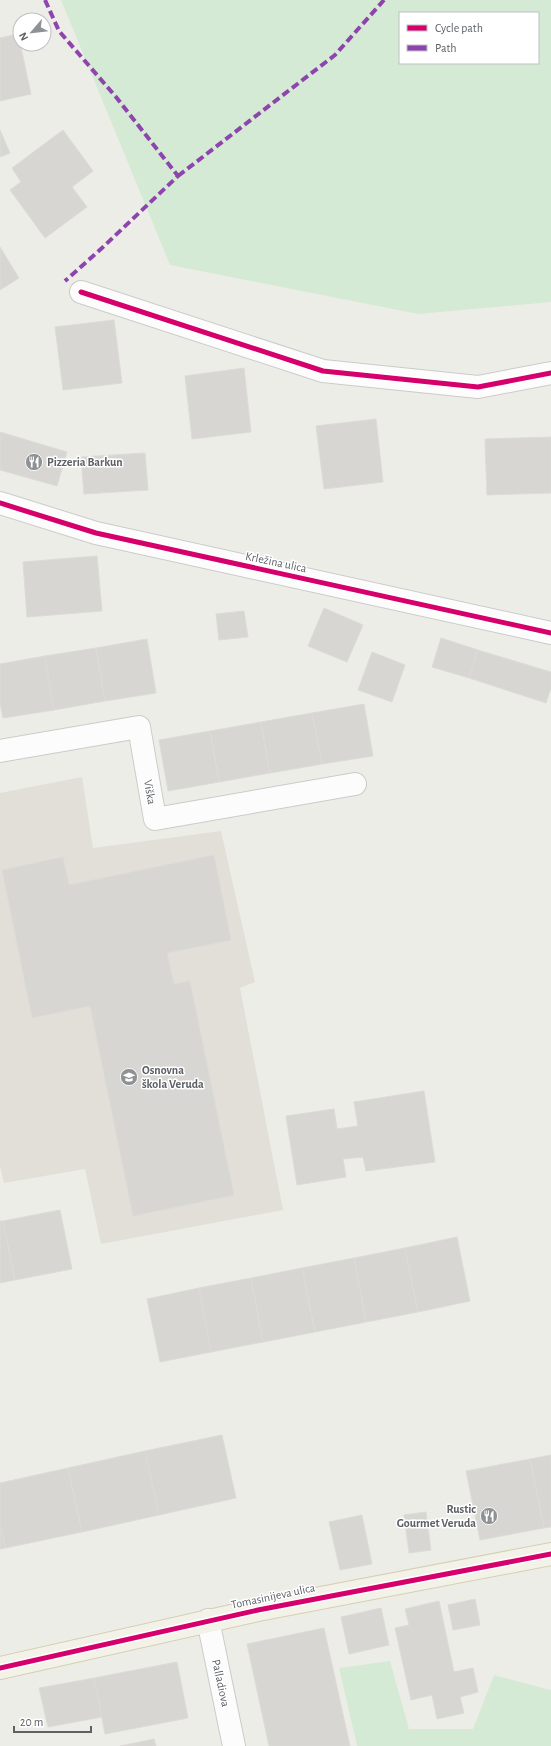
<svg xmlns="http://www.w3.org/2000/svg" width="551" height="1746" font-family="'Alegreya Sans',sans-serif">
<rect width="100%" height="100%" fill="#edede8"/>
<!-- education -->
<path fill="#e1dfd7" d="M 82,777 L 93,848 L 221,831 L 255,982 L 240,988 L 283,1210 L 101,1244 L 85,1169 L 4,1183 L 0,1166 L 0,793 Z"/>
<!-- green -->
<path fill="#d5ead4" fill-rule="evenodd" d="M 61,0 L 551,0 L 551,302 L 418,314 L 170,265 ZM 400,13 L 538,13 L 538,63 L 400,63 Z
M 390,1661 L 409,1729 L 473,1729 L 494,1675 L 551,1690 L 551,1746 L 357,1746 L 339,1668 Z"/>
<!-- building -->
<path fill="#d7d6d3" stroke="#dcdbd7" d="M 18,34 L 31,94 L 0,101 L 0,38 Z
M 0,130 L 10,153 L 0,157 Z
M 63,130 L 93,171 L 72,187 L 87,207 L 45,238 L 10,190 L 21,182 L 12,168 Z
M 0,247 L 19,278 L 0,290 Z
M 114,320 L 122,383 L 63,390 L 55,327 Z
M 244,368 L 251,432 L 192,439 L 185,376 Z
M 376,419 L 383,482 L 324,489 L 316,426 Z
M 0,432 L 67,452 L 57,486 L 0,470 Z
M 551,437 L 551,493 L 487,495 L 485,439 Z
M 145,453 L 148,490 L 84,494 L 81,457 Z
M 97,556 L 102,611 L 27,617 L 23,562 Z
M 324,608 L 363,625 L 347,662 L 308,646 Z
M 244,611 L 248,637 L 219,640 L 216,614 Z
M 441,638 L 478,650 L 469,678 L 432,667 Z
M 147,639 L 156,693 L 105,701 L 96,648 Z
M 96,648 L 105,701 L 54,710 L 45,656 Z
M 478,650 L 551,672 L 551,688 L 546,703 L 469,678 Z
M 372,652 L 405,665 L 392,702 L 358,690 Z
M 45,656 L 54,710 L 3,718 L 0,703 L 0,664 Z
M 364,704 L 373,756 L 322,764 L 312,713 Z
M 312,713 L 322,764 L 270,773 L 261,722 Z
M 261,722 L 270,773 L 219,782 L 210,731 Z
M 210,731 L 219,782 L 168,791 L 159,740 Z
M 214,855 L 231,940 L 167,953 L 174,984 L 190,981 L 234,1195 L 133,1216 L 90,1006 L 32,1018 L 2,870 L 63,857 L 69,885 Z
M 424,1091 L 435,1162 L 366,1171 L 363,1157 L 343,1159 L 346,1177 L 297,1185 L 286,1116 L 334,1109 L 337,1129 L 358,1126 L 354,1102 Z
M 60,1210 L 72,1269 L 15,1280 L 3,1221 Z
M 0,1221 L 3,1221 L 15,1280 L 0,1283 Z
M 457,1237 L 470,1301 L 418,1312 L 405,1248 Z
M 405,1248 L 418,1312 L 366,1322 L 354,1258 Z
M 354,1258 L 366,1322 L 315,1332 L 302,1268 Z
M 302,1268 L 315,1332 L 263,1342 L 251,1278 Z
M 251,1278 L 263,1342 L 211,1352 L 199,1288 Z
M 199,1288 L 211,1352 L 160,1362 L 147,1299 Z
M 222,1435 L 236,1498 L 159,1515 L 145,1451 Z
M 145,1451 L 159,1515 L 82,1532 L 68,1468 Z
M 551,1455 L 551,1527 L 544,1528 L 530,1459 Z
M 530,1459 L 544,1528 L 480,1540 L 466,1471 Z
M 68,1468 L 82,1532 L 5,1548 L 0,1524 L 0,1483 Z
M 426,1512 L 431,1550 L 409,1553 L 404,1515 Z
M 362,1515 L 372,1564 L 340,1570 L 329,1522 Z
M 0,1524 L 5,1548 L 0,1549 Z
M 475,1599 L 480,1625 L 453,1630 L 448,1605 Z
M 439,1601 L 454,1672 L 473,1668 L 478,1692 L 460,1697 L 464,1713 L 437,1719 L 432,1695 L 411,1700 L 395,1628 L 409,1625 L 405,1609 Z
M 381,1608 L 389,1645 L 349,1654 L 341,1617 Z
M 324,1628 L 350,1746 L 269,1746 L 247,1644 Z
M 177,1662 L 188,1718 L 105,1734 L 94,1678 Z
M 94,1678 L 102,1717 L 48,1727 L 39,1688 Z
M 154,1739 L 156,1746 L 120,1746 Z"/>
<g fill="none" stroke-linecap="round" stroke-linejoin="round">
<defs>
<path id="minor" d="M 81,292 L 323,371 L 478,387 L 551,373
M 0,503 L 96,533 L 551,633
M 0,751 L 139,727 L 155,819 L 355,784
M 208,1620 L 234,1746"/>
<path id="major" d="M 0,1668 L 258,1610 L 551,1554"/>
</defs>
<!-- minor casing -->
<use href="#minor" stroke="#cbcbca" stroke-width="24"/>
<!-- major casing -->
<use href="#major" stroke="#d6cfb5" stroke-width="24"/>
<!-- minor -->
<use href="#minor" stroke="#fcfcfc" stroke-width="22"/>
<!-- major -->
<use href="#major" stroke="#f3f2e8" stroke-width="22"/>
<!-- quiet -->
<path stroke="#8e44ad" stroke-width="4" stroke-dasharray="8 4" stroke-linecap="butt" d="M 45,0 L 59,31 L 116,97 L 178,176 L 102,248 L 65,281
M 178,176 L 335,55 L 384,0"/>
<defs>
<path id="cycleway" d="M 81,292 L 323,371 L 478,387 L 551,373
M 0,503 L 96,533 L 551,633
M 0,1668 L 258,1610 L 551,1554"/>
</defs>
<!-- cycleway casing -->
<use href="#cycleway" stroke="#fff" stroke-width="8"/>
<!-- cycleway -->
<use href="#cycleway" stroke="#d6006c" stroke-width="5"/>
</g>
<!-- icons -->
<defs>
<symbol id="restaurant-disc" viewBox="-11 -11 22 22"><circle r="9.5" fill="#8f9294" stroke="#fff"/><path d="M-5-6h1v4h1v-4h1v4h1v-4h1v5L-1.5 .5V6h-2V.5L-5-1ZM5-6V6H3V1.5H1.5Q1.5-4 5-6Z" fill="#fff"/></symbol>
<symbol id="school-disc" viewBox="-11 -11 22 22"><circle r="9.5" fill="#8f9294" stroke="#fff"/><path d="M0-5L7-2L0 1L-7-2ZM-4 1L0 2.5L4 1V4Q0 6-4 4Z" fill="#fff"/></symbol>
</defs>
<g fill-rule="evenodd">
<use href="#restaurant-disc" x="24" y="452" width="20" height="20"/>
<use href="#school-disc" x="119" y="1067" width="20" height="20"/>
<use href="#restaurant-disc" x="479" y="1506" width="20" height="20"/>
</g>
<g text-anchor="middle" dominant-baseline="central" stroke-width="3" stroke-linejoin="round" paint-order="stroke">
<!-- poi labels -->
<g font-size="12" font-weight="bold" fill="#5d6166" stroke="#fff" text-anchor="start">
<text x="47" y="462">Pizzeria Barkun</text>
<text x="142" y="1070">Osnovna<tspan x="142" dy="14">škola Veruda</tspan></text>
<text x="476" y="1509" text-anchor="end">Rustic<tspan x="476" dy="14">Gourmet Veruda</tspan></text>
</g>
<!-- street labels -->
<g font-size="12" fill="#5d6166" stroke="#fff">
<text transform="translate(276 562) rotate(12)">Krležina ulica</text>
<text transform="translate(150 792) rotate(80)">Viška</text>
<text transform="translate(273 1596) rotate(-12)">Tomasinijeva ulica</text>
<text transform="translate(221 1683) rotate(78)">Palladiova</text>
</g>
</g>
<!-- legend -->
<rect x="399" y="12" width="140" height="52" fill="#ffffff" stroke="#bec0c2"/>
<rect x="407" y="25" width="20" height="6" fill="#d6006c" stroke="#bec0c2"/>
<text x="435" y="32" font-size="12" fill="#5d6166">Cycle path</text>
<rect x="407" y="45" width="20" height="6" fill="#8e44ad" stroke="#bec0c2"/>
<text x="435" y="52" font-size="12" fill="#5d6166">Path</text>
<!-- north arrow -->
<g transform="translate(32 32) rotate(242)"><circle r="19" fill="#ffffff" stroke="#bec0c2"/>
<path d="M0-3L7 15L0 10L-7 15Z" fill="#8f9294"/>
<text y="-6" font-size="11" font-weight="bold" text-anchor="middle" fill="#5d6166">N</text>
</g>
<!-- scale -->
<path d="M14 1726v6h77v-6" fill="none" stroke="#5d6166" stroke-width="2"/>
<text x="20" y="1726" font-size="12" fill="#5d6166" stroke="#ffffff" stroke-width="3" paint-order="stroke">20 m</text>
</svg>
